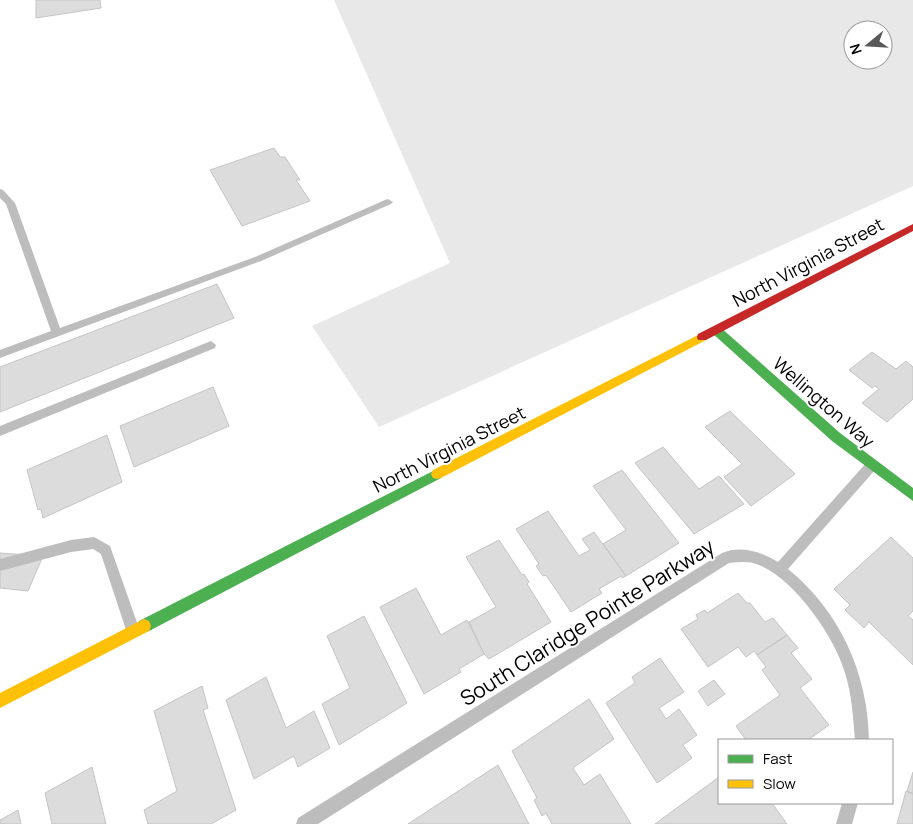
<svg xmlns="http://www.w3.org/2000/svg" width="913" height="824" font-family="Manrope,sans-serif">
<rect width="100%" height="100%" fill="#fff"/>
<!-- green -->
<path fill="#e8e8e8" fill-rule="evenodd" d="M 334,0 L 913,0 L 913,186 L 379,427 L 312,326 L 450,263 ZM 853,30 L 883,30 L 883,60 L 853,60 Z"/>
<!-- building -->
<path fill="#dcdcdc" stroke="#c4c4c4" d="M 36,0 L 100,0 L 101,8 L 36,18 Z
M 274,148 L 280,157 L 285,157 L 300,180 L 296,180 L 310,201 L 242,226 L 210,170 Z
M 217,284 L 234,318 L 0,412 L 0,367 Z
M 872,352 L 896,369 L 906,361 L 913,367 L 913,399 L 887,422 L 862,403 L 879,389 L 875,386 L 872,388 L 849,370 Z
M 213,387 L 229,426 L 134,467 L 120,426 Z
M 730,411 L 795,474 L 751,506 L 724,477 L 742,464 L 705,427 Z
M 107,435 L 122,482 L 43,518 L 41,509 L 38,510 L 27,470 Z
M 663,447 L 699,489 L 719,476 L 744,504 L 694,534 L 635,463 Z
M 622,470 L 679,543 L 626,576 L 603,544 L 626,530 L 593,486 Z
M 548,511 L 579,556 L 590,550 L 582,539 L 594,532 L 626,576 L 622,578 L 621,576 L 599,589 L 602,593 L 571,612 L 546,575 L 543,576 L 536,566 L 539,564 L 516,529 Z
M 891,537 L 913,558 L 913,611 L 908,616 L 913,620 L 913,665 L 869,622 L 864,628 L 845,610 L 850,605 L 834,589 Z
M 499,540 L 522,575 L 524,574 L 529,582 L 527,584 L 551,622 L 489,659 L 484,654 L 469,622 L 496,607 L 466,557 Z
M 0,553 L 43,556 L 28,591 L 0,588 Z
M 416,588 L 441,635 L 467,620 L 484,654 L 459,669 L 461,672 L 424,694 L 380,607 Z
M 738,593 L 747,603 L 750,603 L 765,622 L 773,618 L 787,635 L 757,655 L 754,651 L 746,657 L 738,647 L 708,667 L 681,629 L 698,619 L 696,615 L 705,610 L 707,613 Z
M 364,616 L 407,703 L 339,745 L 322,704 L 350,688 L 327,636 Z
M 787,635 L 798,648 L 791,653 L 812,679 L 800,688 L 829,725 L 808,740 L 746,740 L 736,726 L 780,695 L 762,670 L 766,667 L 757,655 Z
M 660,658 L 684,692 L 659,708 L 666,719 L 679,709 L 697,735 L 683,745 L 692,758 L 657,783 L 606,703 L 635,683 L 632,677 Z
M 266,677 L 286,728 L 314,711 L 330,748 L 298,767 L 294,756 L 254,779 L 226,700 Z
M 714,680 L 725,694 L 708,706 L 698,691 Z
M 202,686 L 208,708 L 203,710 L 236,810 L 211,824 L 148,824 L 144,810 L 177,791 L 154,711 Z
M 589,699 L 614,739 L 573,768 L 584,785 L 600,774 L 631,824 L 552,824 L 546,813 L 542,816 L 534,800 L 537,798 L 512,751 Z
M 498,765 L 529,824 L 408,824 Z
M 92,767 L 106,824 L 52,824 L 45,793 Z
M 913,772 L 913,794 L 907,791 Z
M 719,777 L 719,803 L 772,803 L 787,824 L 655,824 Z
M 906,791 L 913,794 L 913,824 L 897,824 Z
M 18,810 L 21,824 L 0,824 L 0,820 Z"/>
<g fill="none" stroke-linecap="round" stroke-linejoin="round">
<!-- lane -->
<path fill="#bdbdbd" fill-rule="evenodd" d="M 0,189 L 3,190 L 15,203 L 60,328 L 255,257 L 385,200 L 388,199 L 393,202 L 391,204 L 261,261 L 0,358 L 0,350 L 51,331 L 6,204 L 0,198 Z
M 211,341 L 216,345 L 215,348 L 0,436 L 0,426 Z
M 871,461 L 875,462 L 877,466 L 875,470 L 788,569 C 840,611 868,674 869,740 L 855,740 C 853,717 852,695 845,673 C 835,637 794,579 759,565 C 750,561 739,562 729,563 L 318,824 L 296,824 L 298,818 L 722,553 C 741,545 762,552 778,562 L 867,462 Z
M 94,537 L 110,546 L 140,631 L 138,636 L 133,638 L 128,636 L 101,554 L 93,549 L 71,552 L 0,571 L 0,559 L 71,540 Z
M 842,803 L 858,803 L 852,824 L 836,824 Z"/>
<!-- fast -->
<path fill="#4caf50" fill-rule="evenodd" d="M 716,326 L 720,327 L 840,433 L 913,488 L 913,501 L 832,441 L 712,333 L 711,330 Z
M 437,469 L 441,470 L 443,474 L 441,478 L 149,631 L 144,633 L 139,631 L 137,626 L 139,621 Z"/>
<!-- slow -->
<path fill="#ffc107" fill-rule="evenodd" d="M 702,333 L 707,337 L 706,340 L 441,478 L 437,479 L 433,478 L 431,474 L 433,470 Z
M 144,619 L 149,621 L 151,626 L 149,631 L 0,708 L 0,693 Z"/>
<!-- jam -->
<path fill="#c62828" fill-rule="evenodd" d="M 913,224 L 913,231 L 706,340 L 698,340 L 697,337 L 698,334 Z"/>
</g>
<g text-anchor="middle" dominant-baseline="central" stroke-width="4" stroke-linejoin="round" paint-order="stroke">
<!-- street labels -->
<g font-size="18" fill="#000" stroke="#fff">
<text transform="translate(808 262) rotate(-28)">North Virginia Street</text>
<text transform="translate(824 402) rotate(41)">Wellington Way</text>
<text transform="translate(449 449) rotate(-27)">North Virginia Street</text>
</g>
<!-- near-street labels -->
<g font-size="21" fill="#000" stroke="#fff">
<text transform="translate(587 622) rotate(-32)">South Claridge Pointe Parkway</text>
</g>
</g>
<!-- legend -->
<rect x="718" y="739" width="175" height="65" fill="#ffffff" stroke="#999999"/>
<rect x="728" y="755" width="25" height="8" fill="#4caf50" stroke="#999999"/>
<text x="763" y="764" font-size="15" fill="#000000">Fast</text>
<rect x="728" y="780" width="25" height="8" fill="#ffc107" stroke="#999999"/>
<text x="763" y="789" font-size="15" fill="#000000">Slow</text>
<!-- north arrow -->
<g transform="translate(868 45) rotate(252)"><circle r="24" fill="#ffffff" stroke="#999999"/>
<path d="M0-4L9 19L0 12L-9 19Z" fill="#595959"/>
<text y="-8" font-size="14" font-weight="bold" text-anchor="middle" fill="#000000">N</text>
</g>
</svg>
